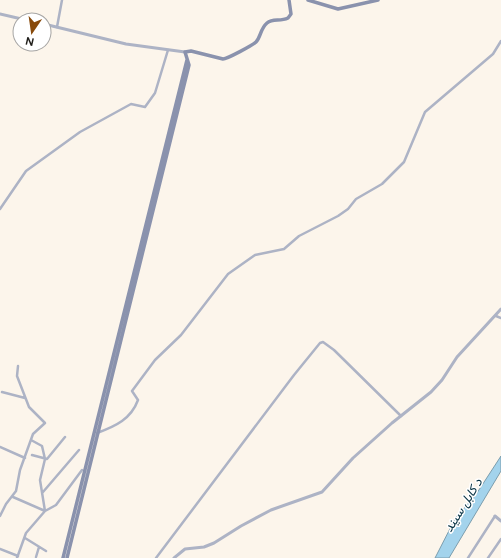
<svg xmlns="http://www.w3.org/2000/svg" width="501" height="558" font-family="Figtree,Vazirmatn,sans-serif">
<rect width="100%" height="100%" fill="#fcf5eb"/>
<!-- water -->
<path fill="#a3d3ec" stroke="#7c9dad" d="M 501,456 L 501,471 L 449,558 L 435,558 L 456,517 L 475,496 Z"/>
<g fill="none" stroke-linecap="round" stroke-linejoin="round">
<!-- minor -->
<path stroke="#adb3c5" stroke-width="2.5" d="M 57,27 L 62,0
M 0,209 L 26,171 L 80,132 L 131,104 L 145,107 L 155,93 L 168,50
M 496,316 L 501,318
M 2,392 L 25,398
M 97,433 C 116,426 131,419 138,400 L 132,391 L 155,360 L 181,335 L 228,274 L 255,255 L 284,249 L 299,236 L 338,216 L 348,209 L 356,199 L 382,184 L 404,162 L 425,112 L 493,54 L 501,41
M 31,440 L 42,446 L 45,459 L 40,480 L 45,511
M 0,447 L 25,458
M 32,455 L 47,459 L 65,437
M 43,492 L 79,450
M 13,497 L 45,511
M 0,516 L 6,504 L 16,491 L 20,470 L 33,434 L 45,423 L 29,407 L 17,376 L 18,366
M 25,538 L 46,551
M 0,549 L 18,556
M 36,557 L 39,547
M 17,558 L 26,533 L 45,511 L 56,505 L 82,470
M 156,558 L 294,375 L 320,343 L 323,342 L 334,350 L 401,416
M 468,558 L 495,516
M 488,558 L 501,539"/>
<!-- tertiary -->
<path stroke="#adb3c5" stroke-width="3" d="M 0,14 L 26,20
M 44,24 L 126,44 L 185,52
M 495,516 L 501,521
M 174,558 L 185,549 L 204,547 L 214,543 L 241,526 L 271,510 L 322,492 L 353,458 L 392,423 L 431,392 L 442,380 L 457,357 L 501,309"/>
<!-- secondary -->
<path stroke="#8a92ad" stroke-width="3.5" d="M 308,0 L 338,9 L 378,0
M 63,558 L 187,60
M 67,558 L 189,65 L 185,52 L 191,51 L 223,59 C 227,59 253,45 256,42 C 261,37 260,29 267,23 C 273,18 280,22 288,18 L 291,14 L 289,0"/>
</g>
<g text-anchor="middle" dominant-baseline="central" stroke-width="3" stroke-linejoin="round" paint-order="stroke">
<!-- water labels -->
<g font-size="13" font-style="italic" fill="#073243" stroke="#fff">
<text transform="translate(463 505) rotate(-58)">د کابل سيند</text>
</g>
</g>
<!-- north arrow -->
<g transform="translate(32 32) rotate(193)"><circle r="19" fill="#ffffff" stroke="#a6a5a4"/>
<path d="M0-3L7 15L0 10L-7 15Z" fill="#884a0b"/>
<text y="-6" font-size="11" font-weight="bold" text-anchor="middle" fill="#211f1b">N</text>
</g>
</svg>
